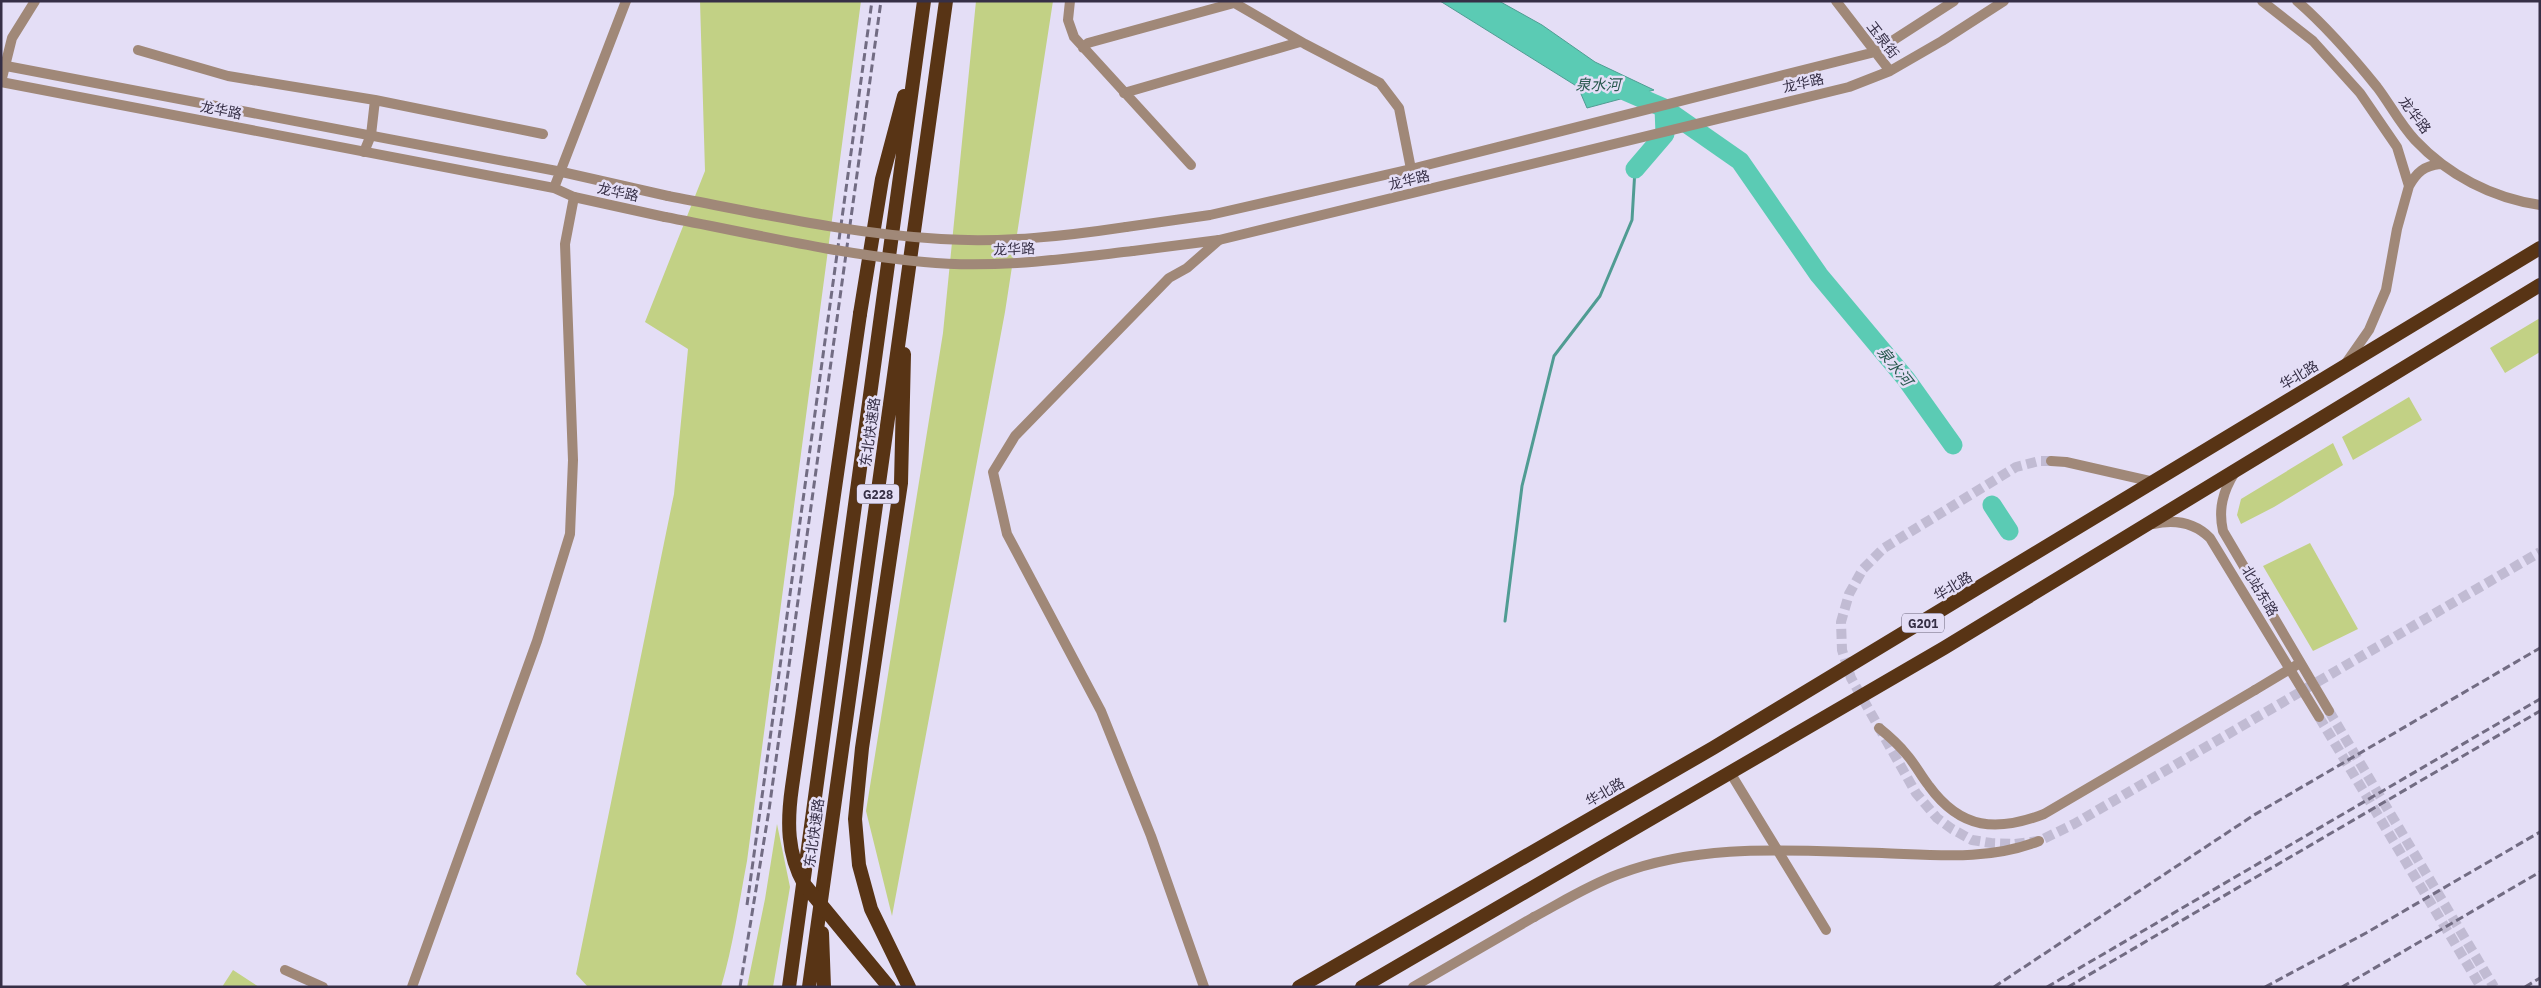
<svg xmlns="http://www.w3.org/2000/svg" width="2541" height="988" font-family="'IBM Plex Sans','Noto Sans SC',sans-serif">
<rect width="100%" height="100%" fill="#e4def6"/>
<!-- green -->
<path fill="#c2d185" d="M 700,1 L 861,1 L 747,861 C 739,903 733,946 721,987 L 588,987 L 576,974 L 674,494 L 688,349 L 645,322 L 705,171 Z
M 976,1 L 1053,1 L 1005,312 L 892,916 L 866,811 L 943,333 Z
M 2540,318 L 2540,352 L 2505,373 L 2490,348 Z
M 2409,397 L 2422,420 L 2353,460 L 2342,437 Z
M 2333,443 L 2343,465 L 2274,507 L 2241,524 L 2237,515 L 2241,499 Z
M 2310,543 L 2358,629 L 2313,651 L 2263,566 Z
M 777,824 L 790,887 L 773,987 L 747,987 L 765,899 Z
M 233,970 L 259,987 L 222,987 Z"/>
<!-- water -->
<path fill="#5bcbb4" stroke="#509c93" d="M 1440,1 L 1499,1 L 1542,25 L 1595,62 L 1654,90 L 1587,108 L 1578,87 Z"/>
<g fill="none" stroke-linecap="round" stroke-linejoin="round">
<!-- stream -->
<path stroke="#509c93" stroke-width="3" d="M 1505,621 L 1522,486 L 1554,356 L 1600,296 L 1632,220 L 1635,169"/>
<!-- river -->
<path stroke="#5bcbb4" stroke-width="19" d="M 1611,85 L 1664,108 L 1740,161 L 1819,275 L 1906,379 L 1953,445
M 1635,169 L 1665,134 L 1664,108
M 1992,505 L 2009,531"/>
<!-- minor-tunnel -->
<path stroke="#c1bbd3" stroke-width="10" stroke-dasharray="10 5" stroke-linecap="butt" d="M 2051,461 L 2039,461 L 2016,467 L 1884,548 L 1863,569 L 1849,594 L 1841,622 L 1842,650 L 1851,678 L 1916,793 L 1937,818 L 1952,829 L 1972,840 L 1991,843 L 2015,844 L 2039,841 L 2074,824 L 2540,552"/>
<!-- tertiary-tunnel -->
<path stroke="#c1bbd3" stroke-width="10" stroke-dasharray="10 5" stroke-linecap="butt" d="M 2329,711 L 2494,987
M 2319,717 L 2481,987"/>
<!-- minor -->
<path stroke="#a08878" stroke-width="10" d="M 1070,1 L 1068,20 L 1074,37 L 1191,165
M 1231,1 L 1305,44 L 1380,83 L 1399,108 L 1411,169
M 2262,1 L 2313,41 L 2360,93 L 2397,147 L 2409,186 L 2397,229 L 2386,290 L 2369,330 L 2346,363
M 2297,1 C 2327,27 2352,56 2377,87 C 2390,104 2400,124 2415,140 C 2448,175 2492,198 2540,205
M 1083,48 L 1088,43 L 1234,3
M 138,50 L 228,76 L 375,100 L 543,134
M 1,82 L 12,38 L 35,1
M 1124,93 L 1300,42
M 364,152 L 371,135 L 375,100
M 2409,186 C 2417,172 2424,166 2440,164
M 2051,461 L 2066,462 L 2154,482
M 2255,690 L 2300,663
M 1731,774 L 1826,930
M 285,970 L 323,987
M 412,987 L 537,641 L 570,534 L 573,460 L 565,244 L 574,197
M 1204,987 L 1151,836 L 1101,711 L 1007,534 L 993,472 L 1015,436 L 1169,278 L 1187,268 L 1219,240
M 1413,987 L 1534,917"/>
<!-- tertiary -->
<path stroke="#a08878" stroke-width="10" d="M 1836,1 L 1890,71
M 1,65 L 562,172 L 668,196
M 1,82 L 554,188 L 574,197 L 665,217
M 554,188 L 626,1
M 1126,227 L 1210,215 L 1411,169 L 1875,52 L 1954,1
M 1133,251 L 1219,240 L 1849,87 L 1890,71 L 1942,41 L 2004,1
M 2235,472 C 2223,491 2218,509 2223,531 L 2329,711
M 2153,524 C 2175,519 2194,522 2210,538 L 2319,717"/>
<!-- trunk -->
<path stroke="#583415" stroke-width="14" d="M 860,314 L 882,179 L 904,96
M 904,354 L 901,483 L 862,748 L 855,819 L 859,865 L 871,909 L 909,987
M 822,933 L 824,987
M 789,987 L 924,1
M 809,987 L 946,1
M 1299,987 L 1713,748 L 2540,248
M 1362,987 L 1944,648 L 2540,285"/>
<!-- rail -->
<path stroke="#726c83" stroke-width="3" stroke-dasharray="8 4" stroke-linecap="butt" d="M 747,905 L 872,1
M 740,987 L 769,810 L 881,1
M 1994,987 L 2254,815 L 2540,648
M 2047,987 L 2540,699
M 2068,987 L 2540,711
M 2265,987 L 2366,933 L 2540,832
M 2342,987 L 2540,872
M 2525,987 L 2540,978"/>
<!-- minor-bridge -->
<path stroke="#a08878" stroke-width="10" d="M 1879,728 C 1889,736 1899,745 1907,755 C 1915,764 1921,776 1929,786 C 1961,830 1997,832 2044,814 L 2255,690
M 1534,917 C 1562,902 1589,885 1619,874 C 1704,842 1793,851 1882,853 C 1936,855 1988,861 2039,841"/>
<!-- tertiary-bridge -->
<path stroke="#a08878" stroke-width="10" d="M 668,196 C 759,213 849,234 941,239 C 1003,243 1066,236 1126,227
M 665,217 C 750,233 837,254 924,262 C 994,269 1063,259 1133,251"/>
<!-- trunk-bridge -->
<path stroke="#583415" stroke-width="14" d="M 860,314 L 792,787 C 787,822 787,853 804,884 L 889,987"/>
</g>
<g text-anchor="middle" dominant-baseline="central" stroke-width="5" stroke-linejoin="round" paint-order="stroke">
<!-- shield labels -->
<g fill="#e4def6" stroke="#6a647b" stroke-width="1">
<rect x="857" y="484.5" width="42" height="19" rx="4"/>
<rect x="1902" y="613.5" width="42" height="19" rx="4"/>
</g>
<g font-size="12" font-weight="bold" fill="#362f46">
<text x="878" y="494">G228</text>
<text x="1923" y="623">G201</text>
</g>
<!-- street labels -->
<g font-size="14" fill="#362f46" stroke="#e4def6">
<text transform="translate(1883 40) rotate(52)">玉泉街</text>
<text transform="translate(1803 83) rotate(-13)">龙华路</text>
<text transform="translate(221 110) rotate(11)">龙华路</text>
<text transform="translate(2415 115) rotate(53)">龙华路</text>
<text transform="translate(1409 180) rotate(-14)">龙华路</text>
<text transform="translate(618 192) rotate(12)">龙华路</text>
<text transform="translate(1014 249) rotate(-2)">龙华路</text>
<text transform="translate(2299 375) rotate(-31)">华北路</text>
<text transform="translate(870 432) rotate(-82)">东北快速路</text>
<text transform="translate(1953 586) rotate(-31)">华北路</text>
<text transform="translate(2260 591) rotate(59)">北站东路</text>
<text transform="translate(1605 792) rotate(-30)">华北路</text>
<text transform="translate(814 833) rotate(-82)">东北快速路</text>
</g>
<!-- water labels -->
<g font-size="15" font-style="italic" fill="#29594f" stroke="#e4def6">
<text x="1598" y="84">泉水河</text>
<text transform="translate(1895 366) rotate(51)">泉水河</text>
</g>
</g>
<!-- border -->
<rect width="2541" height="988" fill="none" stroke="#362f46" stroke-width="5"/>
</svg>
